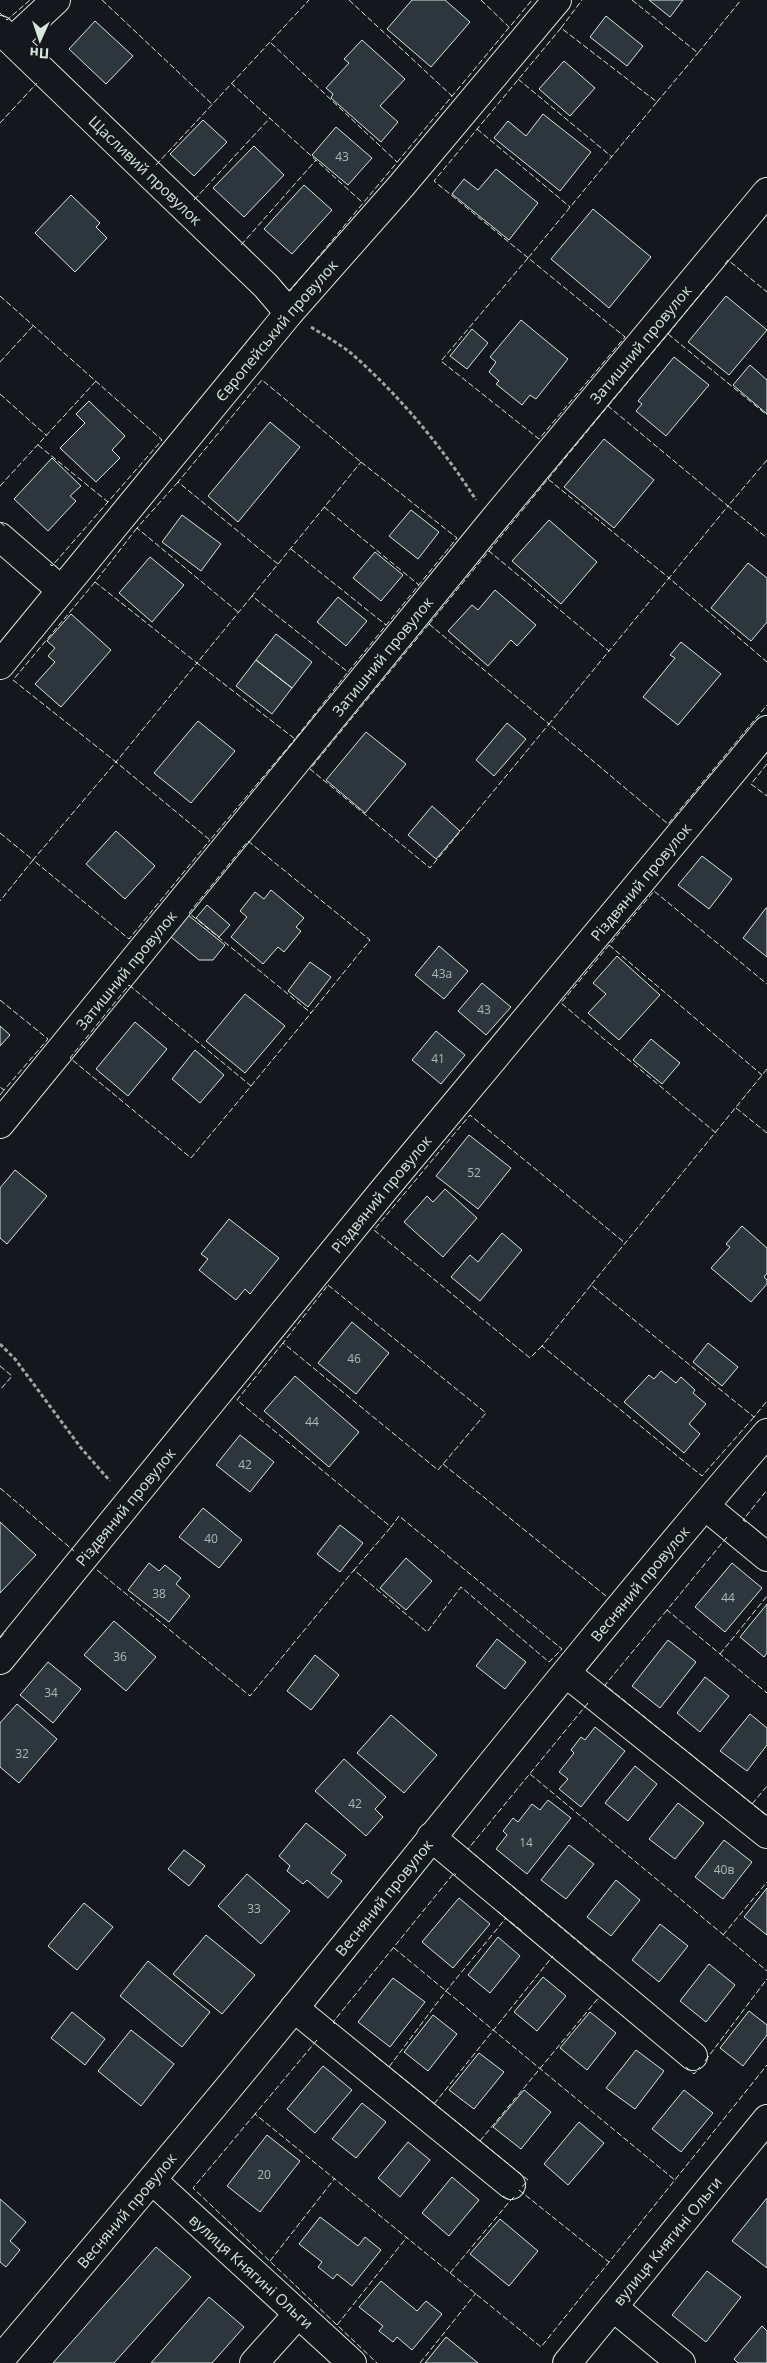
<svg xmlns="http://www.w3.org/2000/svg" width="767" height="2363" font-family="'Open Sans',sans-serif">
<rect width="100%" height="100%" fill="#14181c"/>
<!-- building -->
<path fill="#2c363c" stroke="#d8e6dc" d="M 412,0 L 445,0 L 470,22 L 431,67 L 387,29 Z
M 649,0 L 683,0 L 670,17 Z
M 606,16 L 643,46 L 627,66 L 590,37 Z
M 95,21 L 133,56 L 106,84 L 69,49 Z
M 362,40 L 405,79 L 380,106 L 398,122 L 381,142 L 331,98 L 333,94 L 326,88 L 349,63 L 344,59 Z
M 564,61 L 595,88 L 570,116 L 539,89 Z
M 543,114 L 591,152 L 560,191 L 494,138 L 508,121 L 526,136 Z
M 203,120 L 227,142 L 194,176 L 170,154 Z
M 336,127 L 372,158 L 348,185 L 312,155 Z
M 254,146 L 284,175 L 244,217 L 213,188 Z
M 496,169 L 538,203 L 509,240 L 452,194 L 464,179 L 478,190 Z
M 304,185 L 332,210 L 292,254 L 264,229 Z
M 71,195 L 100,223 L 96,227 L 107,238 L 75,272 L 35,233 Z
M 593,209 L 651,257 L 609,308 L 551,259 Z
M 726,296 L 767,330 L 729,375 L 688,342 Z
M 521,320 L 568,359 L 536,399 L 530,395 L 522,405 L 496,384 L 499,381 L 489,372 L 496,362 L 490,357 Z
M 472,329 L 488,343 L 467,369 L 450,356 Z
M 674,357 L 709,385 L 666,436 L 636,411 L 642,404 L 638,401 Z
M 750,365 L 767,380 L 767,414 L 733,385 Z
M 89,401 L 125,436 L 112,450 L 120,458 L 96,482 L 60,448 L 85,423 L 76,414 Z
M 270,422 L 300,447 L 238,522 L 208,496 Z
M 604,439 L 654,480 L 614,528 L 564,487 Z
M 52,458 L 81,486 L 70,496 L 76,501 L 48,531 L 14,499 Z
M 411,510 L 439,532 L 418,559 L 389,536 Z
M 182,515 L 221,544 L 201,571 L 162,542 Z
M 549,520 L 597,562 L 561,604 L 512,561 Z
M 375,552 L 403,575 L 381,601 L 353,578 Z
M 150,557 L 184,585 L 152,622 L 119,593 Z
M 748,563 L 767,578 L 767,622 L 751,641 L 711,608 Z
M 495,590 L 536,625 L 517,646 L 511,640 L 488,666 L 448,631 L 472,605 L 478,610 Z
M 338,597 L 367,621 L 346,646 L 317,622 Z
M 71,614 L 111,650 L 61,707 L 35,684 L 55,662 L 48,656 L 55,648 L 47,641 Z
M 276,634 L 312,662 L 292,688 L 256,660 Z
M 681,642 L 721,674 L 678,725 L 643,697 L 675,658 L 670,655 Z
M 256,660 L 292,688 L 272,714 L 236,686 Z
M 198,721 L 235,751 L 191,803 L 154,773 Z
M 507,723 L 526,739 L 494,776 L 476,760 Z
M 366,732 L 406,764 L 365,813 L 326,780 Z
M 432,806 L 460,831 L 436,859 L 408,835 Z
M 116,831 L 155,866 L 125,899 L 86,864 Z
M 702,856 L 732,879 L 709,909 L 678,885 Z
M 271,890 L 304,918 L 296,927 L 301,931 L 284,952 L 278,947 L 263,964 L 231,937 L 247,917 L 240,911 L 255,892 L 264,899 Z
M 207,905 L 230,925 L 219,937 L 196,918 Z
M 766,908 L 767,908 L 767,957 L 743,938 Z
M 188,915 L 225,945 L 213,960 L 199,960 L 171,937 Z
M 439,946 L 468,971 L 444,999 L 415,975 Z
M 617,956 L 660,995 L 619,1040 L 588,1013 L 606,994 L 593,983 Z
M 310,962 L 331,977 L 308,1007 L 288,991 Z
M 482,983 L 511,1007 L 486,1035 L 458,1011 Z
M 245,994 L 285,1026 L 245,1073 L 206,1041 Z
M 135,1022 L 167,1049 L 128,1096 L 96,1069 Z
M 0,1026 L 10,1035 L 0,1046 Z
M 436,1031 L 465,1055 L 441,1084 L 412,1060 Z
M 651,1039 L 680,1063 L 662,1084 L 633,1060 Z
M 195,1050 L 224,1075 L 200,1103 L 172,1079 Z
M 469,1135 L 511,1168 L 478,1209 L 436,1176 Z
M 15,1170 L 47,1196 L 7,1244 L 0,1238 L 0,1188 Z
M 445,1189 L 477,1218 L 443,1257 L 404,1222 L 427,1196 L 433,1202 Z
M 229,1219 L 279,1258 L 250,1294 L 245,1289 L 236,1300 L 199,1270 L 208,1259 L 201,1254 Z
M 742,1226 L 767,1248 L 767,1273 L 764,1277 L 767,1280 L 767,1284 L 751,1302 L 711,1268 L 730,1247 L 726,1244 Z
M 502,1233 L 522,1250 L 480,1301 L 451,1277 L 470,1255 L 478,1262 Z
M 352,1322 L 389,1353 L 356,1394 L 318,1363 Z
M 708,1343 L 738,1367 L 722,1386 L 693,1362 Z
M 661,1371 L 676,1383 L 681,1377 L 695,1390 L 693,1393 L 706,1404 L 689,1424 L 700,1434 L 684,1453 L 624,1402 L 649,1375 L 654,1379 Z
M 295,1376 L 359,1432 L 329,1467 L 264,1411 Z
M 240,1435 L 274,1462 L 250,1492 L 216,1465 Z
M 203,1508 L 242,1540 L 219,1568 L 179,1537 Z
M 0,1522 L 36,1555 L 0,1593 Z
M 340,1525 L 363,1543 L 340,1572 L 317,1554 Z
M 406,1558 L 432,1581 L 406,1610 L 380,1588 Z
M 149,1563 L 159,1571 L 165,1565 L 181,1578 L 176,1584 L 190,1596 L 169,1622 L 128,1590 Z
M 732,1563 L 762,1588 L 725,1632 L 695,1607 Z
M 767,1604 L 767,1653 L 764,1657 L 740,1637 Z
M 114,1621 L 156,1657 L 126,1691 L 84,1655 Z
M 497,1639 L 526,1662 L 505,1689 L 476,1666 Z
M 668,1640 L 696,1662 L 660,1708 L 632,1686 Z
M 315,1655 L 339,1675 L 311,1710 L 287,1691 Z
M 48,1662 L 81,1689 L 53,1723 L 20,1695 Z
M 705,1677 L 729,1696 L 700,1732 L 677,1713 Z
M 17,1704 L 57,1739 L 19,1783 L 0,1767 L 0,1723 Z
M 750,1714 L 767,1728 L 767,1745 L 747,1771 L 720,1751 Z
M 391,1715 L 437,1755 L 404,1793 L 357,1753 Z
M 595,1727 L 625,1751 L 581,1807 L 559,1789 L 568,1779 L 559,1772 L 574,1753 L 571,1750 L 581,1737 L 585,1740 Z
M 344,1759 L 386,1797 L 375,1809 L 383,1817 L 366,1836 L 315,1791 Z
M 635,1766 L 657,1784 L 628,1821 L 605,1803 Z
M 548,1800 L 571,1818 L 527,1874 L 496,1849 L 507,1835 L 503,1831 L 513,1818 L 518,1822 L 532,1804 L 540,1810 Z
M 678,1803 L 704,1823 L 675,1859 L 649,1839 Z
M 306,1823 L 346,1855 L 331,1873 L 342,1881 L 328,1898 L 307,1880 L 303,1884 L 287,1871 L 290,1866 L 279,1856 Z
M 724,1840 L 752,1862 L 723,1899 L 695,1877 Z
M 569,1845 L 594,1864 L 566,1899 L 541,1880 Z
M 184,1850 L 205,1866 L 189,1886 L 168,1869 Z
M 247,1874 L 290,1911 L 261,1944 L 218,1906 Z
M 616,1880 L 640,1900 L 611,1936 L 587,1917 Z
M 767,1888 L 767,1935 L 744,1917 Z
M 459,1898 L 490,1924 L 453,1968 L 422,1942 Z
M 84,1903 L 113,1927 L 77,1970 L 48,1946 Z
M 660,1924 L 688,1946 L 659,1982 L 632,1960 Z
M 206,1935 L 255,1975 L 222,2014 L 173,1974 Z
M 498,1937 L 520,1956 L 490,1993 L 468,1975 Z
M 148,1961 L 210,2012 L 182,2047 L 120,1996 Z
M 709,1964 L 735,1985 L 706,2022 L 680,2001 Z
M 543,1977 L 566,1996 L 537,2031 L 514,2012 Z
M 393,1978 L 425,2002 L 390,2047 L 358,2022 Z
M 749,2011 L 767,2025 L 767,2035 L 743,2066 L 720,2048 Z
M 72,2012 L 105,2039 L 85,2065 L 51,2038 Z
M 590,2012 L 616,2033 L 587,2070 L 560,2048 Z
M 433,2015 L 457,2034 L 428,2071 L 404,2052 Z
M 131,2030 L 174,2064 L 141,2106 L 98,2071 Z
M 636,2050 L 664,2071 L 635,2109 L 606,2088 Z
M 479,2053 L 504,2072 L 474,2109 L 449,2090 Z
M 323,2066 L 352,2090 L 315,2133 L 287,2109 Z
M 524,2090 L 551,2112 L 521,2149 L 493,2127 Z
M 684,2090 L 713,2113 L 681,2152 L 652,2129 Z
M 362,2103 L 386,2122 L 356,2158 L 332,2139 Z
M 579,2122 L 604,2143 L 568,2185 L 544,2164 Z
M 267,2135 L 300,2161 L 260,2212 L 227,2186 Z
M 408,2142 L 430,2160 L 400,2197 L 378,2178 Z
M 452,2177 L 479,2200 L 449,2236 L 422,2213 Z
M 767,2198 L 767,2268 L 732,2241 Z
M 0,2199 L 26,2222 L 10,2241 L 20,2250 L 6,2267 L 0,2262 Z
M 320,2217 L 358,2246 L 365,2237 L 381,2250 L 352,2286 L 337,2274 L 333,2279 L 318,2267 L 322,2262 L 299,2244 Z
M 500,2219 L 538,2251 L 509,2286 L 470,2254 Z
M 156,2247 L 191,2277 L 114,2363 L 53,2363 Z
M 707,2271 L 741,2297 L 706,2342 L 672,2315 Z
M 381,2281 L 417,2311 L 426,2301 L 442,2314 L 412,2350 L 397,2337 L 393,2342 L 379,2331 L 383,2326 L 359,2307 Z
M 209,2297 L 244,2327 L 212,2363 L 151,2363 Z
M 762,2326 L 767,2331 L 767,2363 L 738,2363 L 734,2359 Z
M 446,2337 L 478,2363 L 425,2363 Z"/>
<g fill="none" stroke-linecap="round" stroke-linejoin="round">
<defs>
<g id="minor">
<path id="s1" d="M 0,30 L 266,286 L 289,313"/>
<path d="M 12,41 L 56,0"/>
<path d="M 0,537 L 61,590"/>
<path id="s2" d="M 0,665 L 289,313 L 402,185 L 557,0"/>
<path id="s3" d="M 0,1124 L 491,523 L 767,192"/>
<path d="M 705,1506 L 767,1557"/>
<path id="s4" d="M 0,1660 L 383,1191 L 767,730"/>
<path d="M 566,1673 L 767,1834"/>
<path d="M 431,1837 L 693,2056"/>
<path d="M 294,2008 L 511,2185"/>
<path id="s5" d="M 152,2180 L 352,2363"/>
<path d="M 613,2307 L 681,2363"/>
<path id="s6" d="M 0,2360 C 99,2243 198,2126 295,2007 C 451,1815 605,1620 767,1433"/>
<path d="M 254,2363 L 298,2314"/>
<path id="s7" d="M 567,2363 L 767,2119"/>
</g>
</defs>
<!-- minor casing -->
<use href="#minor" stroke="#d8e6dc" stroke-width="30"/>
<!-- path -->
<path stroke="#9da8a2" stroke-width="3" stroke-dasharray="4 2.5" stroke-linecap="butt" d="M 311,327 C 325,336 340,344 352,354 C 400,396 442,447 476,500
M 0,1344 L 15,1359 L 81,1448 L 110,1481"/>
<!-- minor -->
<use href="#minor" stroke="#14181c" stroke-width="28"/>
<!-- fence -->
<path stroke="#d8e6dc" stroke-width="1" stroke-dasharray="6 2.5" stroke-linecap="butt" d="M 102,0 L 212,104
M 349,0 L 452,96
M 481,0 L 509,27
M 632,0 L 698,53 L 741,0
M 0,13 L 7,20 L 30,0
M 561,28 L 582,0
M 271,43 L 397,162
M 518,79 L 612,157
M 231,83 L 363,203
M 657,102 L 698,53
M 0,123 L 37,83
M 477,129 L 570,207
M 156,165 L 309,0
M 194,200 L 270,118
M 241,245 L 316,160
M 528,258 L 441,361 L 539,439 L 625,337 L 434,181 L 561,28 L 657,102 L 528,258
M 725,264 L 728,260 L 767,292
M 282,283 L 290,291 L 532,0
M 0,296 L 162,440 L 52,566 L 50,564
M 668,334 L 711,281
M 0,362 L 33,326
M 0,394 L 47,436
M 608,406 L 668,334 L 767,415
M 38,445 L 108,502
M 767,460 L 728,506 L 767,538
M 361,462 L 457,538 L 348,672 L 252,596 Z
M 548,479 L 608,406 L 728,506 L 669,578 L 767,662
M 178,482 L 137,528 L 238,612
M 0,486 L 96,381
M 324,507 L 419,585
M 0,522 L 6,527
M 137,528 L 95,582 L 197,663 L 116,762 L 210,840 L 295,739
M 291,549 L 386,625
M 489,551 L 548,479 L 669,578 L 609,651
M 278,564 L 178,482 L 262,380 L 361,462
M 95,582 L 13,680 L 116,762 L 33,860 L 129,939 L 210,840
M 252,596 L 197,663 L 295,739 L 348,672
M 429,624 L 549,724 L 430,868 L 310,769 Z
M 429,624 L 489,551 L 609,651 L 549,724 L 668,824 L 767,705
M 767,764 L 751,784 L 767,796
M 0,833 L 33,860 L 0,901
M 248,841 L 370,940 L 311,1013 L 189,913 Z
M 609,945 L 762,1075
M 129,985 L 251,1086 L 191,1158 L 70,1058 Z
M 0,1000 L 48,1039 L 4,1090 L 0,1087
M 767,1069 L 591,1285 L 754,1417 L 767,1401
M 251,1086 L 311,1013
M 0,1095 L 4,1090
M 736,1108 L 767,1133
M 716,1133 L 561,1003 L 654,891 L 767,984
M 328,1285 L 486,1413 L 438,1470 L 283,1343 Z
M 591,1285 L 542,1346 L 702,1476 L 754,1417
M 283,1343 L 237,1400 L 391,1527 L 399,1516 L 562,1649 L 549,1662 L 461,1587 L 427,1632 L 354,1570 L 391,1527
M 542,1346 L 530,1358 L 374,1230 L 470,1115 L 625,1243
M 0,1366 L 12,1376 L 0,1390
M 443,1464 L 606,1596
M 0,1488 L 74,1551
M 746,1522 L 743,1520 L 767,1490
M 727,1537 L 667,1610 L 767,1693
M 97,1570 L 250,1696 L 354,1570
M 667,1610 L 605,1685 L 767,1816
M 0,1638 L 6,1631
M 720,1654 L 767,1596
M 588,1703 L 468,1849 L 602,1962
M 530,1774 L 767,1971
M 752,1804 L 767,1786
M 497,1911 L 522,1931
M 723,1935 L 767,1882
M 394,1948 L 676,2181
M 335,2024 L 333,2022 L 454,1873 L 456,1875
M 317,2040 L 255,2114 L 541,2347 L 767,2065
M 372,2053 L 528,2180 L 522,2187
M 705,2061 L 767,1979
M 389,2067 L 446,1991 L 506,1918
M 686,2067 L 694,2074 L 700,2067
M 434,2104 L 553,1956
M 255,2114 L 193,2188 L 377,2363
M 480,2141 L 600,1996
M 519,2190 L 609,2262
M 503,2196 L 510,2201 L 516,2195
M 270,2261 L 335,2178
M 450,2273 L 510,2201
M 337,2325 L 407,2237
M 420,2363 L 476,2293"/>
</g>
<g text-anchor="middle" dominant-baseline="central" stroke-width="4" stroke-linejoin="round" paint-order="stroke">
<!-- number labels -->
<g font-size="12" fill="#adbab4">
<text x="342" y="156">43</text>
<text x="442" y="973">43а</text>
<text x="484" y="1009">43</text>
<text x="438" y="1058">41</text>
<text x="474" y="1172">52</text>
<text x="354" y="1358">46</text>
<text x="312" y="1421">44</text>
<text x="245" y="1464">42</text>
<text x="211" y="1538">40</text>
<text x="159" y="1593">38</text>
<text x="728" y="1597">44</text>
<text x="120" y="1656">36</text>
<text x="51" y="1692">34</text>
<text x="22" y="1753">32</text>
<text x="355" y="1803">42</text>
<text x="526" y="1842">14</text>
<text x="724" y="1869">40в</text>
<text x="254" y="1908">33</text>
<text x="264" y="2174">20</text>
</g>
<!-- street labels -->
<g font-size="15" fill="#d8e6dc" stroke="#14181c">
<text stroke="none"><textPath href="#s1" startOffset="202">Щасливий провулок</textPath></text>
<text stroke="none"><textPath href="#s2" startOffset="434">Європейський провулок</textPath></text>
<text stroke="none"><textPath href="#s3" startOffset="1009">Затишний провулок</textPath></text>
<text stroke="none"><textPath href="#s3" startOffset="604">Затишний провулок</textPath></text>
<text stroke="none"><textPath href="#s4" startOffset="1008">Різдвяний провулок</textPath></text>
<text stroke="none"><textPath href="#s3" startOffset="199">Затишний провулок</textPath></text>
<text stroke="none"><textPath href="#s4" startOffset="602">Різдвяний провулок</textPath></text>
<text stroke="none"><textPath href="#s4" startOffset="198">Різдвяний провулок</textPath></text>
<text stroke="none"><textPath href="#s6" startOffset="1006">Весняний провулок</textPath></text>
<text stroke="none"><textPath href="#s6" startOffset="601">Весняний провулок</textPath></text>
<text stroke="none"><textPath href="#s6" startOffset="196">Весняний провулок</textPath></text>
<text stroke="none"><textPath href="#s7" startOffset="158">вулиця Княгині Ольги</textPath></text>
<text stroke="none"><textPath href="#s5" startOffset="135">вулиця Княгині Ольги</textPath></text>
</g>
</g>
<!-- north arrow -->
<g transform="translate(40 40) rotate(183)" stroke="#14181c" stroke-width="4" paint-order="stroke">
<path d="M0-4L9 19L0 12L-9 19Z" fill="#d8e6dc"/>
<text y="-8" font-size="14" font-weight="bold" text-anchor="middle" fill="#d8e6dc">Пн</text>
</g>
</svg>
